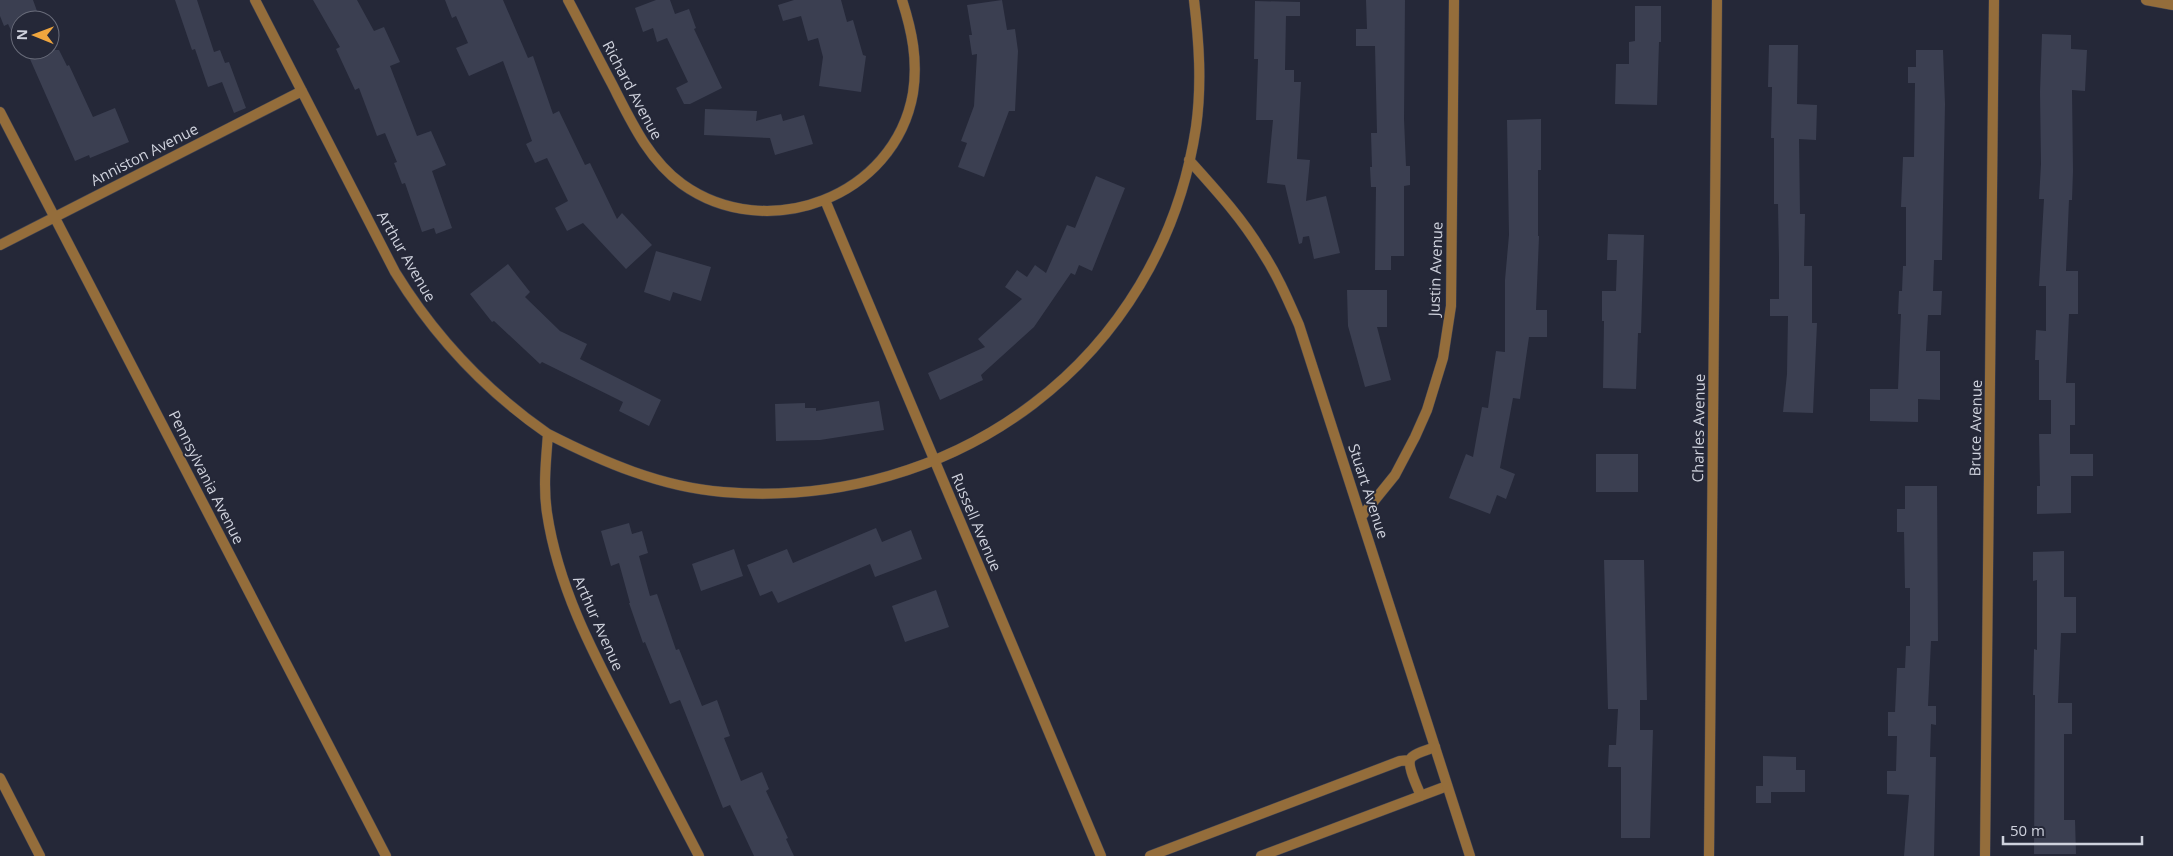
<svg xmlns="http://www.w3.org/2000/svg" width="2173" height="856" font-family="'Open Sans',sans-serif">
<rect width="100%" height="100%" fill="#252838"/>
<!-- building -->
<path fill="#3b3f51" d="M 0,0 L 33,0 L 37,11 L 32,13 L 36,20 L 20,20 L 20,49 L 8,24 L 4,26 L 0,16 Z
M 175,0 L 197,0 L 214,52 L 220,50 L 225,63 L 229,62 L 246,108 L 234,113 L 222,82 L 208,87 L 195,49 L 192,50 Z
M 313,0 L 357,0 L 374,31 L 384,27 L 400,62 L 390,66 L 417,136 L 431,131 L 446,165 L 432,171 L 452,228 L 436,234 L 434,228 L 422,232 L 405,183 L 402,184 L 394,163 L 397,162 L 385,133 L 377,136 L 359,88 L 355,90 L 336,49 L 340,47 Z
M 445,0 L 503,0 L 528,58 L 533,56 L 553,114 L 559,111 L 585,165 L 590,163 L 617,219 L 622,213 L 652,245 L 626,269 L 583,223 L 567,231 L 555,208 L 568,201 L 547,158 L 535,163 L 526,144 L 532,141 L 503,61 L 469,76 L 456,48 L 468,43 L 456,16 L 452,18 Z
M 656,0 L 670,0 L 675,14 L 689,9 L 696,28 L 694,29 L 722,88 L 690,104 L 684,104 L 676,88 L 688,82 L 667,38 L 657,42 L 653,28 L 643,32 L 635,8 Z
M 794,0 L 841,0 L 847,22 L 853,20 L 863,55 L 866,56 L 861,92 L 819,86 L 823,57 L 818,38 L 808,41 L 801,16 L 783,21 L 778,5 Z
M 1002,0 L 1007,30 L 1015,29 L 1018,51 L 1015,111 L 1009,111 L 984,177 L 958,167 L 967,143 L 961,141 L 974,106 L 977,54 L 972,55 L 969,35 L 972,35 L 967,5 Z
M 1366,0 L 1405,0 L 1404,119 L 1406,166 L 1410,166 L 1410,185 L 1404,186 L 1404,256 L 1391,256 L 1391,270 L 1375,270 L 1376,187 L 1371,187 L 1370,167 L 1372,167 L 1371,133 L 1377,133 L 1375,46 L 1356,46 L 1356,29 L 1367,29 Z
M 1255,1 L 1300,2 L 1300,16 L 1286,16 L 1285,70 L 1294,70 L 1294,82 L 1301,82 L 1297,159 L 1310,160 L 1306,201 L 1326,196 L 1340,253 L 1314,259 L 1309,236 L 1303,237 L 1302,243 L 1299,244 L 1285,185 L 1267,183 L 1273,120 L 1256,120 L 1258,59 L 1254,59 Z
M 1635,6 L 1661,6 L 1661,42 L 1659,42 L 1657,105 L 1615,104 L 1616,64 L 1629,64 L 1629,42 L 1635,41 Z
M 2042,34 L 2071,35 L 2071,49 L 2087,50 L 2085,91 L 2072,90 L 2073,171 L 2072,200 L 2069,200 L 2066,271 L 2078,271 L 2078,314 L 2069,314 L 2066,383 L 2075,383 L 2075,425 L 2070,425 L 2070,454 L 2093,454 L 2093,476 L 2071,476 L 2071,513 L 2037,514 L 2037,486 L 2040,486 L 2039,434 L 2051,434 L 2051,400 L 2039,400 L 2039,360 L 2035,360 L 2036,330 L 2046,331 L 2046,286 L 2039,286 L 2044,199 L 2039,199 L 2041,164 L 2040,92 Z
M 1769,45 L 1798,45 L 1797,104 L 1817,105 L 1816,140 L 1799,139 L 1800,214 L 1805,214 L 1804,266 L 1812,266 L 1812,323 L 1817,323 L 1813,413 L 1783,412 L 1787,374 L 1788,316 L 1770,316 L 1770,299 L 1779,299 L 1779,258 L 1778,204 L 1774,204 L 1774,138 L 1771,138 L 1772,87 L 1768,87 Z
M 26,50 L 59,50 L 67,66 L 69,65 L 93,117 L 115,108 L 129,142 L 90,158 L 89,155 L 75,161 Z
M 1916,50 L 1943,50 L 1945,104 L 1942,260 L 1934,260 L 1933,291 L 1942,291 L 1941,315 L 1928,315 L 1926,351 L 1940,351 L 1940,400 L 1918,399 L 1918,422 L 1870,421 L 1870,389 L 1898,389 L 1901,314 L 1898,314 L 1899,291 L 1902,291 L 1903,266 L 1906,266 L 1906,207 L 1901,207 L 1903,157 L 1914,157 L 1915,83 L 1908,83 L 1908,67 L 1916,67 Z
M 705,109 L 757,111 L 756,121 L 781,114 L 783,121 L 804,115 L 813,144 L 775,155 L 770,138 L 704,135 Z
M 1541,119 L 1541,170 L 1538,170 L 1538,236 L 1539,236 L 1536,310 L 1547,310 L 1547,337 L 1529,337 L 1520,399 L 1513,398 L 1500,468 L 1515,474 L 1506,499 L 1497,495 L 1490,514 L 1449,498 L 1466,454 L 1473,457 L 1482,407 L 1488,408 L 1496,351 L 1505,352 L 1505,280 L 1509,235 L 1507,120 Z
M 1096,176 L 1125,188 L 1092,271 L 1079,265 L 1075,275 L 1071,273 L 1034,327 L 981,375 L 983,380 L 940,400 L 928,373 L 985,347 L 978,339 L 1022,299 L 1005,287 L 1017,270 L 1027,277 L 1035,265 L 1046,273 L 1067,225 L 1075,228 Z
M 1608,234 L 1644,235 L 1641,333 L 1638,333 L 1636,389 L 1603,388 L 1604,321 L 1602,321 L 1602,291 L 1616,291 L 1617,260 L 1607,260 Z
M 656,251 L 711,267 L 701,301 L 673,292 L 670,301 L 644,292 Z
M 508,264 L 530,292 L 525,297 L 560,331 L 587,344 L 580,359 L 661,400 L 649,426 L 619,411 L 623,402 L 542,362 L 540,364 L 494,321 L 492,322 L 470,294 Z
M 1347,290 L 1387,290 L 1387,327 L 1377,327 L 1391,380 L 1365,387 L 1348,326 Z
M 879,401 L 884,430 L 820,440 L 776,441 L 775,404 L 805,403 L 805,408 L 816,408 L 816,411 Z
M 1596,454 L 1638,454 L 1638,492 L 1596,492 Z
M 1905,486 L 1937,486 L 1938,641 L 1931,641 L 1928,706 L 1936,706 L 1936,725 L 1931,724 L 1930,757 L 1936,757 L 1934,856 L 1904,856 L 1909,795 L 1887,794 L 1887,771 L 1896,771 L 1897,736 L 1888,736 L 1888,712 L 1895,712 L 1897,668 L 1905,668 L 1906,646 L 1910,646 L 1910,588 L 1905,588 L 1904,532 L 1897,532 L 1897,509 L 1905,509 Z
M 629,523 L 632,534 L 642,531 L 648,553 L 639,556 L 650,596 L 657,594 L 676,650 L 679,649 L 702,706 L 717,700 L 730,736 L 724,738 L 741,781 L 762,772 L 769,789 L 766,791 L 788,838 L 786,839 L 794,856 L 754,856 L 730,805 L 723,808 L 680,700 L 670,704 L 645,642 L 643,643 L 629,603 L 630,603 L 619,563 L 611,566 L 601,531 Z
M 876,528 L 882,542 L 911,530 L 922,559 L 875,577 L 870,564 L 778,603 L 772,591 L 760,596 L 747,565 L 787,549 L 793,563 Z
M 734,549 L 743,576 L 701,591 L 692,564 Z
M 2064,551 L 2064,597 L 2076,597 L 2076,633 L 2061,633 L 2058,703 L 2072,703 L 2072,734 L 2064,734 L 2064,820 L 2075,820 L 2076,854 L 2034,854 L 2035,695 L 2033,695 L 2034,649 L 2037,650 L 2037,580 L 2033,581 L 2033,552 Z
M 1604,560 L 1644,560 L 1647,700 L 1640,700 L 1640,730 L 1653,730 L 1650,838 L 1621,838 L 1621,767 L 1608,767 L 1609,745 L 1616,745 L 1618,709 L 1608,709 Z
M 936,590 L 949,627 L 905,642 L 892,606 Z
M 1763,756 L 1796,757 L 1796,770 L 1805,770 L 1805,792 L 1771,792 L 1771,803 L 1756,803 L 1756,786 L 1763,786 Z"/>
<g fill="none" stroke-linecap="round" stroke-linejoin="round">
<defs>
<path id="lane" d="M 1421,796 C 1418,788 1405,763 1412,757 C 1417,752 1428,750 1435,747
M 1150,856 L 1400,761 L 1410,760
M 1261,856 L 1447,786"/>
<path id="street" d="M 255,0 L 395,272 C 435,337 486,391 548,434 C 546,460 543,487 547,513 C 558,587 593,653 627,718 C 651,764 675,810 699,856
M 568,0 C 583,28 597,56 612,84 C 631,121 648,159 682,184 C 767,245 895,197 913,93 C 918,60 912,31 902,0
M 2146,0 L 2173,5
M 0,112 L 386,856
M 1189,160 C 1215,189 1241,217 1261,250 C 1277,274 1288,300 1299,325 L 1470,856
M 825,200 L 1101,856
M 0,245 L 302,91
M 548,434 C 603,462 661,487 723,492 C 954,511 1161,360 1196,127 C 1202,84 1199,42 1194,0
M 1361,517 L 1395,475 L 1415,437 L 1427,410 L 1443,358 L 1451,306 L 1454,0
M 0,778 L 40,856
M 1709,856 L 1717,0
M 1985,856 L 1994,0"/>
</defs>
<!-- lane casing -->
<use href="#lane" stroke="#404352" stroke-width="11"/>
<!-- street casing -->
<use href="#street" stroke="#404352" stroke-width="11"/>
<!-- lane -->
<use href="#lane" stroke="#946d3b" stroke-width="10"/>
<!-- street -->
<use href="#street" stroke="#946d3b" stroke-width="10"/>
</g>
<g text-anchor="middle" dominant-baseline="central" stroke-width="4" stroke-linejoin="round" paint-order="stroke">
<!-- street labels -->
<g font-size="15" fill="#cfd2dd" stroke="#252838">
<text transform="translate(633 90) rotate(62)">Richard Avenue</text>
<text transform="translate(144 154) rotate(-27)">Anniston Avenue</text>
<text transform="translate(407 256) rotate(60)">Arthur Avenue</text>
<text transform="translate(1435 269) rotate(-88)">Justin Avenue</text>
<text transform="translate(1698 428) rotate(-89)">Charles Avenue</text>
<text transform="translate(1975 428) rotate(-89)">Bruce Avenue</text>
<text transform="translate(207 477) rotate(63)">Pennsylvania Avenue</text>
<text transform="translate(1369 491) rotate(72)">Stuart Avenue</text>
<text transform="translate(977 522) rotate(67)">Russell Avenue</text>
<text transform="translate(599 623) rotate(66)">Arthur Avenue</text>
</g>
</g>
<!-- north arrow -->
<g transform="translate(35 35) rotate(271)"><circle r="24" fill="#252838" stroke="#696c7a"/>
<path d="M0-4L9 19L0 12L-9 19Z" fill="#f0a63e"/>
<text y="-8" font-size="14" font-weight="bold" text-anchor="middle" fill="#cfd2dd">N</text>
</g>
<!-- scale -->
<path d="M2003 836v8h139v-8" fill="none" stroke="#cfd2dd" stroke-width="2.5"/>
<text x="2010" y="836" font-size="15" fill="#cfd2dd" stroke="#252838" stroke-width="4" paint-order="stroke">50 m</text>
</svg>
